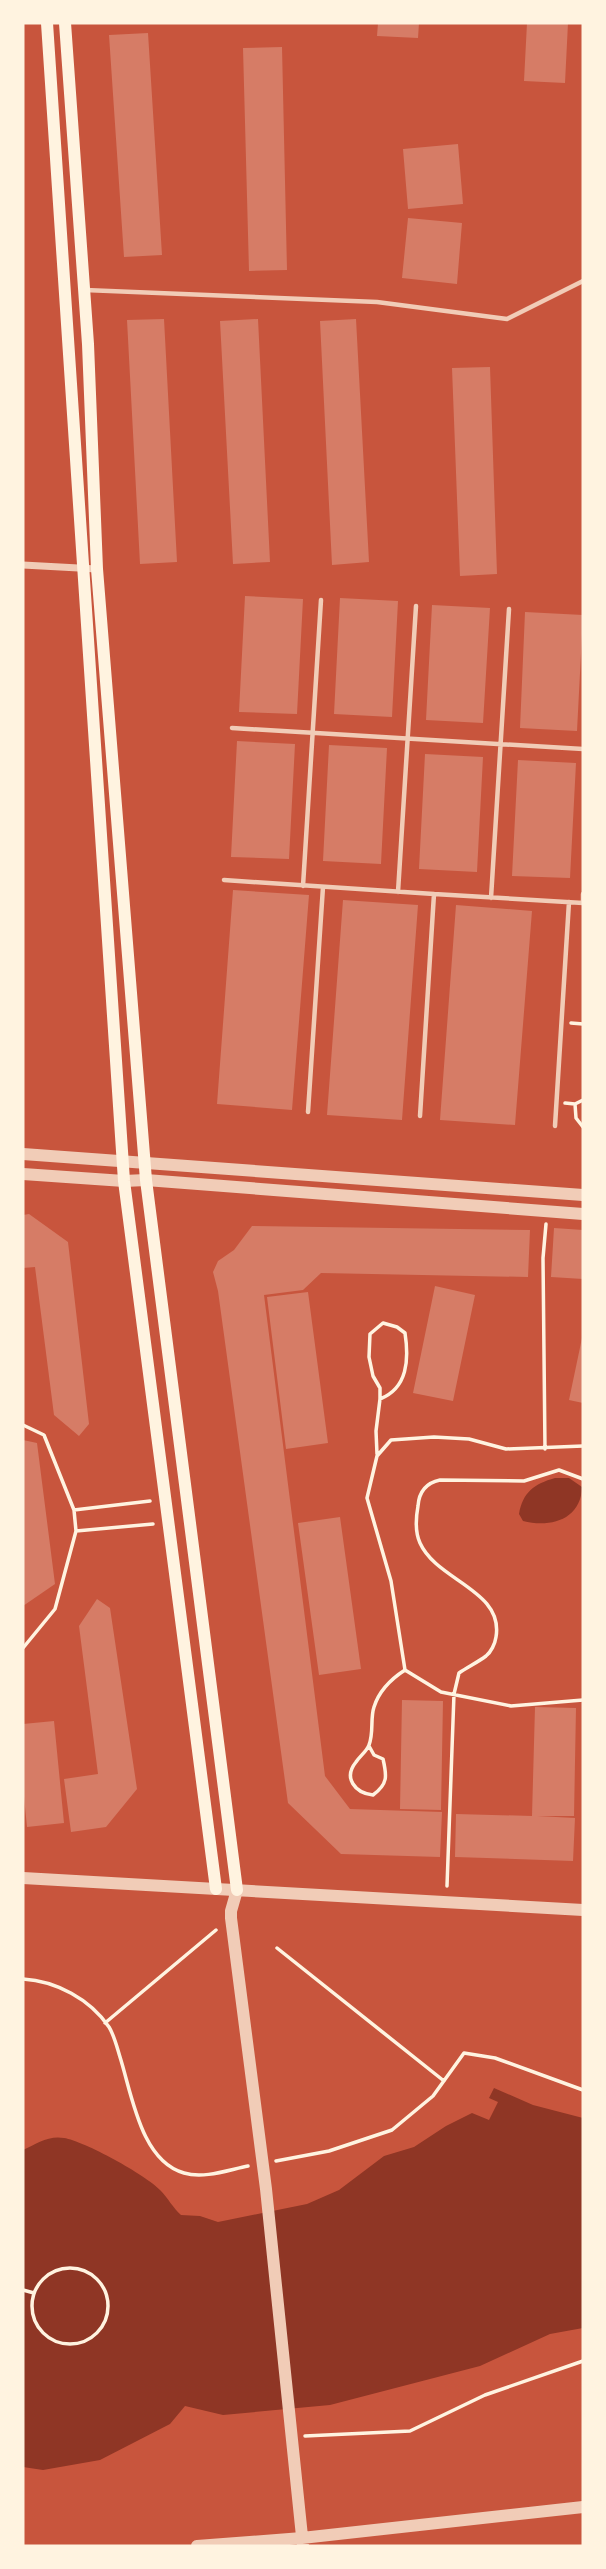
<svg xmlns="http://www.w3.org/2000/svg" width="606" height="2569" font-family="Commissioner,sans-serif">
<rect width="100%" height="100%" fill="#c8553d"/>
<!-- water -->
<path fill="#8f3625" d="M 555,1478 L 569,1478 L 582,1487 C 581,1520 550,1528 523,1521 L 519,1514 C 523,1492 534,1484 555,1478 Z
M 494,2088 L 533,2105 L 583,2118 L 583,2328 L 550,2334 L 480,2366 L 330,2405 L 223,2415 L 185,2406 L 170,2424 L 100,2460 L 43,2470 L 23,2467 L 23,2150 C 36,2144 49,2135 64,2138 C 84,2141 146,2175 160,2190 C 168,2198 173,2208 181,2215 L 200,2216 L 218,2222 L 307,2204 L 339,2190 L 384,2156 L 414,2147 L 446,2126 L 472,2113 L 489,2120 L 498,2102 L 489,2098 Z"/>
<!-- building -->
<path fill="#d67c66" d="M 378,23 L 419,23 L 418,38 L 377,36 Z
M 527,23 L 568,23 L 565,83 L 524,81 Z
M 148,33 L 162,255 L 124,257 L 109,35 Z
M 282,47 L 287,270 L 249,271 L 243,48 Z
M 458,144 L 463,204 L 408,209 L 403,149 Z
M 408,218 L 462,223 L 457,284 L 402,278 Z
M 164,319 L 177,562 L 140,564 L 127,320 Z
M 258,319 L 270,562 L 233,564 L 220,321 Z
M 356,319 L 369,562 L 332,565 L 320,321 Z
M 490,367 L 497,574 L 460,576 L 452,368 Z
M 245,596 L 303,599 L 297,714 L 239,712 Z
M 340,598 L 398,601 L 392,717 L 334,714 Z
M 432,605 L 490,608 L 483,723 L 426,720 Z
M 525,612 L 583,615 L 577,731 L 520,728 Z
M 237,741 L 295,744 L 289,859 L 231,857 Z
M 329,745 L 387,748 L 381,864 L 323,861 Z
M 425,754 L 483,757 L 477,872 L 419,869 Z
M 518,760 L 576,763 L 570,878 L 512,876 Z
M 233,890 L 309,895 L 292,1110 L 217,1104 Z
M 343,900 L 418,905 L 402,1120 L 327,1115 Z
M 456,905 L 532,911 L 515,1125 L 440,1120 Z
M 29,1214 L 68,1242 L 89,1424 L 79,1436 L 54,1415 L 35,1267 L 23,1268 L 23,1215 Z
M 252,1226 L 530,1230 L 528,1277 L 321,1273 L 303,1290 L 264,1295 L 325,1776 L 350,1809 L 442,1812 L 440,1857 L 341,1854 L 288,1803 L 218,1291 L 213,1272 L 218,1261 L 234,1250 Z
M 554,1228 L 583,1230 L 583,1279 L 551,1277 Z
M 435,1286 L 475,1295 L 453,1401 L 413,1393 Z
M 308,1292 L 328,1443 L 286,1449 L 267,1297 Z
M 582,1338 L 583,1338 L 583,1403 L 569,1400 Z
M 23,1440 L 37,1443 L 55,1584 L 23,1606 Z
M 340,1517 L 361,1669 L 319,1675 L 298,1523 Z
M 97,1599 L 110,1608 L 137,1789 L 106,1827 L 71,1832 L 64,1779 L 98,1774 L 79,1626 Z
M 402,1700 L 443,1701 L 441,1810 L 400,1809 Z
M 535,1707 L 576,1708 L 574,1816 L 537,1816 L 575,1818 L 573,1861 L 455,1857 L 456,1814 L 532,1816 Z
M 54,1721 L 64,1823 L 27,1827 L 23,1787 L 23,1724 Z"/>
<g fill="none" stroke-linecap="round" stroke-linejoin="round">
<!-- path -->
<path stroke="#fff3e0" stroke-width="3.5" d="M 571,1023 L 583,1024
M 565,1103 L 575,1104 L 583,1100
M 575,1104 L 576,1118 L 583,1127
M 23,1425 L 44,1435 L 74,1510 L 150,1501
M 583,1446 L 506,1449 L 469,1439 L 434,1437 L 391,1440 L 377,1456 L 367,1498 L 391,1581 L 405,1670 L 441,1692 L 511,1706 L 583,1700
M 545,1449 L 543,1258 L 546,1224
M 377,1454 L 376,1431 L 380,1399 L 380,1388 L 373,1376 L 369,1357 L 370,1334 L 383,1323 L 397,1327 L 405,1333 C 409,1359 408,1388 380,1399
M 74,1510 L 76,1531
M 23,1648 L 55,1609 L 76,1531 L 153,1524
M 369,1746 L 374,1755 L 383,1759 C 387,1776 388,1784 373,1795 C 355,1793 343,1778 356,1762 C 360,1756 367,1751 369,1745 C 374,1732 370,1719 374,1707 C 379,1691 391,1679 405,1670
M 447,1886 L 454,1694 L 459,1673 C 468,1667 478,1662 486,1656 C 491,1652 495,1644 496,1637 C 504,1590 437,1581 420,1543 C 415,1532 416,1517 418,1506 C 419,1491 426,1483 440,1480 L 524,1481 L 559,1470 L 583,1479
M 277,1948 L 444,2081
M 23,1979 C 56,1981 90,1999 109,2027 C 114,2035 117,2047 120,2057 C 132,2095 141,2161 184,2173 C 204,2179 228,2170 248,2166
M 105,2023 L 216,1930
M 276,2161 L 329,2151 L 392,2130 L 433,2096 L 464,2053 L 495,2058 L 583,2090
M32 2306a38 38 0 1 1 76 0a38 38 0 1 1-76 0Z
M 23,2290 L 34,2293
M 305,2436 L 410,2431 L 485,2395 L 583,2361"/>
<!-- service -->
<path stroke="#f1ccb7" stroke-width="4.5" d="M 85,290 L 377,302 L 507,319 L 583,281
M 232,728 L 583,749
M 224,880 L 434,894 L 420,1116
M 303,886 L 321,600
M 398,892 L 416,606
M 434,894 L 583,903
M 491,898 L 509,609
M 583,903 L 583,894
M 308,1112 L 323,887
M 555,1126 L 569,902"/>
<!-- minor -->
<path stroke="#f1ccb7" stroke-width="7" d="M 23,565 L 97,569"/>
<!-- tertiary -->
<path stroke="#f1ccb7" stroke-width="12" d="M 23,1154 L 583,1195
M 23,1174 L 124,1181 L 146,1180 L 583,1214
M 23,1878 L 583,1910
M 237,1890 L 231,1911 L 231,1918 L 266,2189 L 303,2546
M 197,2546 L 302,2538 L 583,2507"/>
<!-- secondary -->
<path stroke="#fff3e0" stroke-width="12" d="M 47,23 L 124,1181 L 216,1889
M 65,23 L 88,344 L 97,569 L 146,1180 L 237,1890"/>
</g>
<!-- border -->
<rect width="606" height="2569" fill="none" stroke="#fff3e0" stroke-width="49"/>
</svg>
